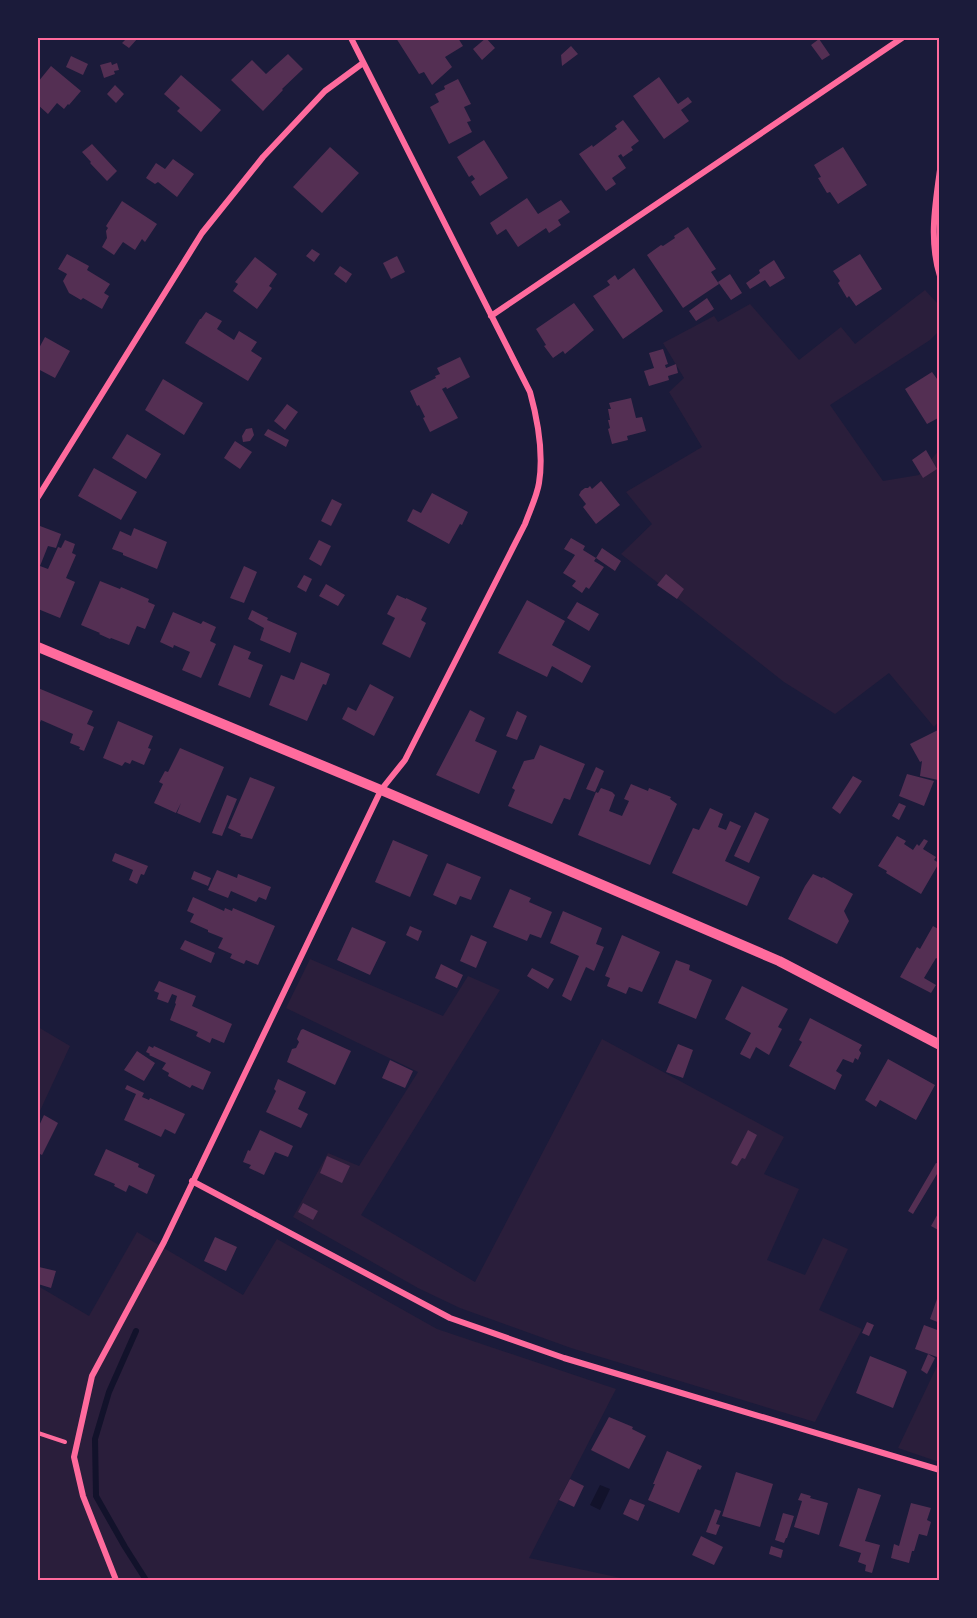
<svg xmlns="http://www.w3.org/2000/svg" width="977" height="1618" font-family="'Roboto Condensed',sans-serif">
<rect width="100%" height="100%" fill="#1b1b3a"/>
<!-- green -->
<path fill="#2a1e3b" d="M 925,290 L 939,305 L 939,331 L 930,340 L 830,405 L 883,481 L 919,475 L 939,450 L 940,720 L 934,727 L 889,673 L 835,714 L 784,682 L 621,554 L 652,524 L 626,492 L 702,447 L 669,392 L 684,378 L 663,343 L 714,316 L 718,322 L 750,304 L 799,360 L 841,327 L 855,344 Z
M 310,959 L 443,1016 L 468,976 L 500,990 L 361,1215 L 475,1282 L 602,1039 L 784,1137 L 764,1174 L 799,1189 L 767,1260 L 805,1275 L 823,1238 L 848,1249 L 819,1310 L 862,1329 L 815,1422 L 571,1348 L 460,1308 L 418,1288 L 293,1217 L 328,1153 L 359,1166 L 418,1072 L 286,1008 Z
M 38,1027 L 70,1046 L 38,1115 Z
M 137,1232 L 243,1295 L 277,1239 L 437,1329 L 616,1389 L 529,1558 L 630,1580 L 38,1580 L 38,1286 L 89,1316 Z
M 939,1362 L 939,1462 L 898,1448 Z"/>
<!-- water -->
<path fill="#12122b" d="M 600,1485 L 610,1489 L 600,1510 L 590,1505 Z"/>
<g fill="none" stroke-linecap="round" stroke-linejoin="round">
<!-- stream -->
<path stroke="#12122b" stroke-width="6" d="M 136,1331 L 109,1392 L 95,1439 L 96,1496 L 125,1547 L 146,1580"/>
</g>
<!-- building -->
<path fill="#542f53" d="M 127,38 L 138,38 L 129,48 L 122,43 Z
M 396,38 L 458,38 L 463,46 L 445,57 L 452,67 L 432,85 L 424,72 L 419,74 Z
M 486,38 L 495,48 L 482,60 L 473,49 Z
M 819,39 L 830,55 L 822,60 L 811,45 Z
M 571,46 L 578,54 L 562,66 L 561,55 Z
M 288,54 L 303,69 L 282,89 L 283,90 L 263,111 L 231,80 L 252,60 L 266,74 Z
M 71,56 L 88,64 L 83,75 L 66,67 Z
M 111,62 L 112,65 L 117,63 L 119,70 L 114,71 L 115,74 L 104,78 L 100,65 Z
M 51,66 L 81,91 L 69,105 L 68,104 L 64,109 L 57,103 L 48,114 L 38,105 L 38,82 Z
M 181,75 L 221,110 L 201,132 L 177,111 L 180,108 L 164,94 Z
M 659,77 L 678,104 L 688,97 L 692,102 L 681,110 L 689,121 L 664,139 L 633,96 Z
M 458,79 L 471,104 L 464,107 L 471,121 L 467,122 L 472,132 L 449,144 L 430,107 L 439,102 L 435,94 L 445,89 L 444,86 Z
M 115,85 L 124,94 L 116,103 L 107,94 Z
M 623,120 L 639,141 L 631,147 L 633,150 L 623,157 L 621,154 L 618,156 L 626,168 L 612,178 L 616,184 L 606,191 L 579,154 L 592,145 L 593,147 L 617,129 L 615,126 Z
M 484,140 L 508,178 L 480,196 L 471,182 L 475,179 L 472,175 L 469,177 L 457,157 Z
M 92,144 L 117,171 L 107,181 L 90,163 L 91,162 L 82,152 Z
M 330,147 L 359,173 L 322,213 L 293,187 Z
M 843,147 L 867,185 L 838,204 L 830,192 L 827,193 L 818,178 L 821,177 L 814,165 Z
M 173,159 L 194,174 L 177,197 L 158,182 L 155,184 L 146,178 L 156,163 L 165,169 Z
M 527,198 L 538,214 L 561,200 L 570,212 L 558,220 L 561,225 L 549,233 L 546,228 L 518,247 L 506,229 L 497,235 L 490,223 Z
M 122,201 L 157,224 L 145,242 L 142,239 L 135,250 L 123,242 L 114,255 L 102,247 L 107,238 L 106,231 L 108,228 L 106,226 Z
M 688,227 L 716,269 L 711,272 L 719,284 L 683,308 L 647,255 L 661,245 L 663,246 L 675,238 L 674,236 Z
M 312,249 L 320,254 L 314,262 L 306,256 Z
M 67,254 L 89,266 L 87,270 L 110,284 L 104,293 L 109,296 L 102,309 L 83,298 L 81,300 L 69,293 L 63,281 L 67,274 L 58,269 Z
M 860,254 L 882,289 L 856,306 L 849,296 L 847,298 L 838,283 L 840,281 L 833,271 Z
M 397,256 L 405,272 L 391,279 L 383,263 Z
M 255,257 L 277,274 L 269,286 L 272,288 L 257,309 L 233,291 L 238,284 L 235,282 Z
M 774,260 L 785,278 L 770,287 L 765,280 L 750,289 L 746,283 L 760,273 L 759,270 Z
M 340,266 L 352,274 L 346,283 L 334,274 Z
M 634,268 L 663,311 L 623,339 L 593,296 L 610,285 L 607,281 L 615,275 L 618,280 Z
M 730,274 L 742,293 L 731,300 L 718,282 Z
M 707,298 L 714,309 L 696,321 L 689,311 Z
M 574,303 L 594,330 L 565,354 L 563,351 L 553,358 L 544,346 L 546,345 L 536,329 Z
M 206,312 L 222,321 L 217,329 L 234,340 L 239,331 L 257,342 L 251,351 L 262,358 L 248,381 L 185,343 L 200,319 L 201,319 Z
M 45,337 L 70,351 L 55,378 L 38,369 L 38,350 Z
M 663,349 L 668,364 L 665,365 L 666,368 L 676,364 L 678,373 L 668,376 L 669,380 L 649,386 L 644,371 L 654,368 L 649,353 Z
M 460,357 L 470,377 L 447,389 L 446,387 L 442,389 L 458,418 L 430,432 L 423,418 L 425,417 L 419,405 L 417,406 L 410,391 L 436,378 L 435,376 L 440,374 L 437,368 Z
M 932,372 L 940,383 L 940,417 L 927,424 L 905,389 Z
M 163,379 L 203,403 L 184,435 L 145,410 Z
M 631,398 L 636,418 L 642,417 L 646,431 L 627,436 L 628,440 L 612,444 L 608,429 L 610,428 L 608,420 L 610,420 L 608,409 L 611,409 L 609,403 Z
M 287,404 L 298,412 L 285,430 L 274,421 Z
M 252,428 L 254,435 L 250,441 L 243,442 L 242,436 L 246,429 Z
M 268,429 L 289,440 L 286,447 L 264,435 Z
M 127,434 L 161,454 L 146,479 L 112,458 Z
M 235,441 L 252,452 L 240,469 L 224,458 Z
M 926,450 L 937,469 L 923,478 L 912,460 Z
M 94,468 L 137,492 L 121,520 L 78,496 Z
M 601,481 L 620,505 L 596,524 L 583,507 L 586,504 L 579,495 L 581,491 L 585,488 L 588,488 L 590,486 L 592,489 Z
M 432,493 L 468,512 L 462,525 L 460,524 L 449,544 L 407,521 L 413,509 L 421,513 Z
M 332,499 L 342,504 L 331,526 L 321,521 Z
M 40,526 L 61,534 L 56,548 L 48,546 L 40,566 L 48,569 L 58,547 L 61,548 L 65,540 L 75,544 L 72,553 L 76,555 L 66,578 L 75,582 L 60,618 L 38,609 L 38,531 Z
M 134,528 L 167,542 L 157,569 L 123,555 L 123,553 L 112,549 L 120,531 L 131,536 Z
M 571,538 L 585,546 L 583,550 L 596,558 L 594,561 L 604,567 L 589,589 L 586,587 L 582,593 L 572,586 L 576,581 L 563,573 L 575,555 L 564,549 Z
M 319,540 L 331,546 L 321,566 L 309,559 Z
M 602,548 L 621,561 L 615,571 L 596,558 Z
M 244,566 L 257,572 L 244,603 L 230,598 Z
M 666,574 L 684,589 L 677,599 L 657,585 Z
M 304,575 L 312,579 L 306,592 L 297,587 Z
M 100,581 L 120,589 L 121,587 L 149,599 L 148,602 L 155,605 L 145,629 L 137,626 L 129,645 L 111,638 L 110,639 L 99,634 L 100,633 L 81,625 Z
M 326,584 L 345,595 L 338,606 L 319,596 Z
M 397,595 L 406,599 L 406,598 L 427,608 L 421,620 L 426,623 L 410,658 L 382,644 L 395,618 L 387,614 Z
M 527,600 L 565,621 L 552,645 L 591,666 L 582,683 L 552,666 L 547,677 L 498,653 Z
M 577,602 L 599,614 L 589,631 L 567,618 Z
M 252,610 L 268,618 L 267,620 L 297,633 L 290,653 L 260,640 L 264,628 L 248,619 Z
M 173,612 L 201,624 L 203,621 L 216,627 L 210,641 L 216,644 L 201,678 L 182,670 L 190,652 L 174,645 L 173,648 L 160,642 Z
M 234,645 L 251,652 L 248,659 L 263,665 L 250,698 L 218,685 Z
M 301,662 L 330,674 L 326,685 L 323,684 L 307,721 L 269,705 L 281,675 L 294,680 Z
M 370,684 L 394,697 L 374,736 L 342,719 L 348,707 L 356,711 Z
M 38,688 L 93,711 L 87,724 L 94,727 L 84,751 L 79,749 L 80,747 L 70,743 L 73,734 L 41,720 L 38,727 Z
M 470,710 L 485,718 L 475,741 L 497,751 L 479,794 L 436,775 Z
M 517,711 L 527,716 L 517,740 L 506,736 Z
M 118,721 L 153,736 L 148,748 L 151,749 L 144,765 L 132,760 L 130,764 L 125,762 L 122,766 L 103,758 Z
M 940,729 L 940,753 L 938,754 L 938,780 L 920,776 L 922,761 L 920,762 L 910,744 Z
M 540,745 L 585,764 L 570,800 L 564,798 L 552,824 L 508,806 L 515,790 L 512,788 L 524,761 L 534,759 Z
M 180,748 L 224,767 L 200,823 L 177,813 L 181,803 L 176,813 L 154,803 L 163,784 L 159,782 L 165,771 L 168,772 Z
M 596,767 L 604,771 L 595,792 L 586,789 Z
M 907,774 L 934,781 L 924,806 L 899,796 Z
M 853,776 L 862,781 L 840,814 L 832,808 Z
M 250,777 L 275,787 L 252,839 L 240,836 L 241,834 L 228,828 Z
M 631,784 L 648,791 L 649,788 L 671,797 L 670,799 L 677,804 L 650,865 L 578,835 L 596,792 L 598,793 L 601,788 L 612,792 L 615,795 L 609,811 L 622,816 L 629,801 L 624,799 Z
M 227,795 L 237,799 L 222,836 L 212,833 Z
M 899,803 L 906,806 L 899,820 L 892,816 Z
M 710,808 L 723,814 L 718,827 L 726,830 L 730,821 L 741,826 L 725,861 L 760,877 L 747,906 L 672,873 L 693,828 L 699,830 Z
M 755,812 L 769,819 L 749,863 L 734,856 Z
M 897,836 L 906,841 L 904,844 L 913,850 L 917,844 L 919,846 L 924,839 L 928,841 L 923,849 L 936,857 L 934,860 L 939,863 L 921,894 L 886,873 L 887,871 L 878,866 Z
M 393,840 L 428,855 L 410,897 L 375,882 Z
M 115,853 L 148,866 L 144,875 L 141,874 L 137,884 L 129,880 L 133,870 L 112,861 Z
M 447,863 L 481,877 L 471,900 L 460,896 L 456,905 L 433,895 Z
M 217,870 L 237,878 L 238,874 L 271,887 L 266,900 L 259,897 L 256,902 L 231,891 L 228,898 L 208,890 Z
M 194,871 L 211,878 L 208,886 L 191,879 Z
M 813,874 L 822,878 L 823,877 L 853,894 L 844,911 L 849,921 L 837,944 L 788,919 L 805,886 Z
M 510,889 L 531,898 L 529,902 L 552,912 L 541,938 L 530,934 L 527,941 L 493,927 Z
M 193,897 L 224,911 L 225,908 L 232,911 L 233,908 L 275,926 L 258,965 L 246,960 L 244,964 L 230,958 L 232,954 L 218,948 L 223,938 L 208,932 L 208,930 L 190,922 L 194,914 L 187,911 Z
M 563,911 L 602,928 L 596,944 L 604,947 L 594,971 L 586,967 L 571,1001 L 562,996 L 579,956 L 550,943 Z
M 410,926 L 422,931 L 418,941 L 406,935 Z
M 933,926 L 940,930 L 940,960 L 936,958 L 924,978 L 936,985 L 931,993 L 900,977 L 917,947 L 920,949 Z
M 352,927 L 386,942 L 370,975 L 337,960 Z
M 471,935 L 487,942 L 476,968 L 460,961 Z
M 622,935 L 660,952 L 642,992 L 629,987 L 626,994 L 607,986 L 610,978 L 605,976 Z
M 185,940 L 215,953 L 211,963 L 180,949 Z
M 676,960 L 690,965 L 689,970 L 712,980 L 696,1019 L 658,1003 Z
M 441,964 L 463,975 L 457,988 L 435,978 Z
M 532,968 L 554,979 L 548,989 L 527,976 Z
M 159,981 L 196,996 L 192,1006 L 232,1024 L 224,1043 L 212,1038 L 210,1043 L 196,1036 L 198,1032 L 170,1020 L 176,1004 L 175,1003 L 177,996 L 172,994 L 168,1003 L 157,999 L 159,993 L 154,991 Z
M 742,986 L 788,1009 L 778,1027 L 782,1029 L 769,1055 L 756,1047 L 750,1059 L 740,1054 L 751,1033 L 725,1019 Z
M 810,1018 L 862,1045 L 859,1050 L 861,1053 L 858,1060 L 855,1058 L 853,1063 L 843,1059 L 836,1071 L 842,1075 L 835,1090 L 789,1066 L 802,1042 L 799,1040 Z
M 303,1029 L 351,1051 L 335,1085 L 287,1062 L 292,1049 L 296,1048 L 299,1042 L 297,1039 L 301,1030 Z
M 678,1044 L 693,1050 L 683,1078 L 666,1072 Z
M 149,1046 L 153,1048 L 154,1046 L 211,1072 L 203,1090 L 192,1085 L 190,1088 L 168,1076 L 169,1073 L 162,1069 L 166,1063 L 149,1055 L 150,1054 L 146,1052 Z
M 137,1051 L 155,1063 L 144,1081 L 124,1070 Z
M 888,1059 L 935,1085 L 916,1120 L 880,1100 L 876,1107 L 865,1100 Z
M 390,1060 L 413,1071 L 405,1088 L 382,1078 Z
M 278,1079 L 306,1092 L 298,1109 L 308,1114 L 301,1128 L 266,1112 L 276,1091 L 274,1089 Z
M 127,1085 L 144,1093 L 142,1097 L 149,1100 L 150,1098 L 185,1114 L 175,1134 L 165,1129 L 161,1137 L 124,1120 L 136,1094 L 125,1089 Z
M 44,1115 L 58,1123 L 42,1155 L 38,1153 L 38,1128 Z
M 260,1130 L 293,1146 L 288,1157 L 275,1152 L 264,1175 L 249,1168 L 251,1165 L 243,1162 L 248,1150 L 250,1151 Z
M 748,1130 L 757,1135 L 745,1159 L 742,1158 L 737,1166 L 731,1163 Z
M 106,1149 L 139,1164 L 138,1167 L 155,1175 L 147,1194 L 129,1185 L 126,1192 L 114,1186 L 115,1184 L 94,1175 Z
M 327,1156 L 350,1166 L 342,1183 L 320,1173 Z
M 936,1163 L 940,1164 L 940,1169 L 913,1214 L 908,1211 Z
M 303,1203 L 318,1211 L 313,1220 L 298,1212 Z
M 940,1210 L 940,1231 L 931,1226 Z
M 215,1237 L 237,1247 L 226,1271 L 204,1261 Z
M 39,1267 L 56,1271 L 51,1288 L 38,1284 Z
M 937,1299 L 940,1299 L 940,1323 L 930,1319 Z
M 867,1322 L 874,1325 L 869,1336 L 862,1333 Z
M 924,1325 L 940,1331 L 940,1351 L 937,1357 L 915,1349 Z
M 928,1354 L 935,1358 L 927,1374 L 921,1370 Z
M 870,1356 L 905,1370 L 907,1372 L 893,1408 L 856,1393 Z
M 609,1417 L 633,1427 L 632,1429 L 646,1436 L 629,1469 L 591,1450 Z
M 667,1451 L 702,1466 L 700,1470 L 698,1469 L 679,1513 L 648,1500 L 655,1484 L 653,1484 Z
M 736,1472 L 773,1484 L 760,1527 L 722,1516 Z
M 570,1479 L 584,1486 L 574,1507 L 559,1500 Z
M 858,1488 L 881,1495 L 865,1541 L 880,1545 L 872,1573 L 865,1571 L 866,1565 L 858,1562 L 861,1553 L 839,1546 Z
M 801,1493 L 811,1496 L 810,1498 L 828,1503 L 819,1535 L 794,1527 L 802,1501 L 798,1500 Z
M 630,1499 L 645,1505 L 638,1521 L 623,1514 Z
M 911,1503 L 931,1508 L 927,1520 L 931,1522 L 927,1536 L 919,1534 L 914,1551 L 912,1551 L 909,1563 L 891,1558 L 894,1544 L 899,1546 Z
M 715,1509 L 721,1511 L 716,1524 L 720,1525 L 716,1535 L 706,1532 Z
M 783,1513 L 794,1516 L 787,1538 L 786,1538 L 784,1543 L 775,1540 Z
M 701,1536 L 723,1547 L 714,1565 L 692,1555 Z
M 771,1546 L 783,1550 L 781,1558 L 769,1554 Z"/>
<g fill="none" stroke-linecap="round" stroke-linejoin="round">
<!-- path -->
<path stroke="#ff6b9d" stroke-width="4" d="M 38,1433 L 65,1442"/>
<!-- minor -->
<path stroke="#ff6b9d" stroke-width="6" d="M 940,170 C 935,205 929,242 940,276
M 491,316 L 902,38
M 38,497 L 202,233 L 263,157 L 325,91 L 363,63
M 192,1181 L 450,1318 L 564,1358 L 940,1470
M 116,1580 L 83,1496 L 74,1457 L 92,1376 L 164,1242 L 381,790 L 405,760 L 525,524 C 530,510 537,496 539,483 C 544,452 538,421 530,392 L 351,38"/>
<!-- tertiary -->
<path stroke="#ff6b9d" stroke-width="10" d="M 38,647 L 381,790 L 779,961 L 940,1045"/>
</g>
<!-- border -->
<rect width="977" height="1618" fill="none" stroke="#1b1b3a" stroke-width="78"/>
<rect x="39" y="39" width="899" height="1540" fill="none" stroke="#ff6b9d" stroke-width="2"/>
</svg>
